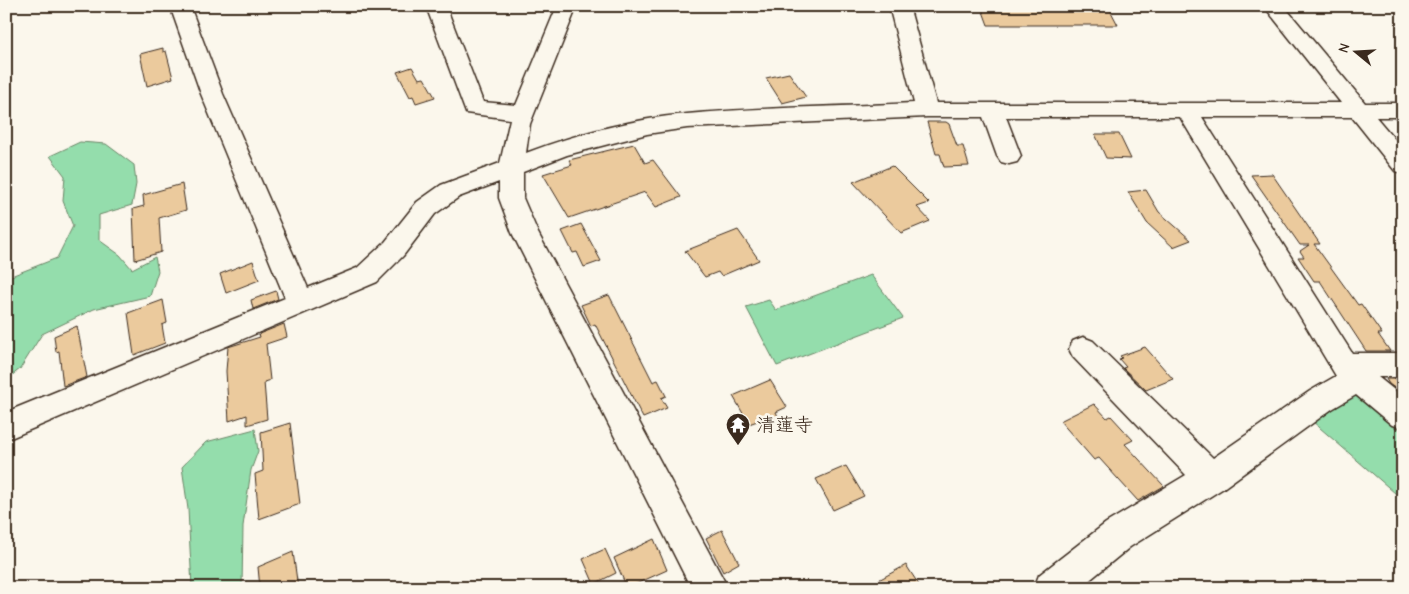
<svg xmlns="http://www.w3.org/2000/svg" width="1409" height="594" font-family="'Comic Neue','Klee One',sans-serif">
<rect width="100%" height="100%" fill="#fbf7ec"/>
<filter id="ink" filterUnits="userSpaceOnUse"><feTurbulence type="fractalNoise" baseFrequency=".02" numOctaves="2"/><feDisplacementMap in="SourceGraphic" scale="10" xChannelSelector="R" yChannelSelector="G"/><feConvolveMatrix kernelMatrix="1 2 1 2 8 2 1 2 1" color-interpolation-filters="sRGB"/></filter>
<g filter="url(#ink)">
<!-- green -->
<path fill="#94ddac" stroke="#688465" d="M 80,142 L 106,144 L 134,165 L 136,184 L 132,205 L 99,215 L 99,240 L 120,255 L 132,269 L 155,257 L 158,271 L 150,296 L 94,309 L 42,334 L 20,369 L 6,380 L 6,278 L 57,258 L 73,226 L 63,201 L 65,176 L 50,156 Z
M 871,275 L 903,318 L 777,366 L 746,307 L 769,300 L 776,310 Z
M 1357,392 L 1403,430 L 1403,500 L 1312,421 Z
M 255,429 L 258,451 L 251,470 L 243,526 L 242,588 L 192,588 L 188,509 L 182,467 L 206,442 Z"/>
<!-- building -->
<path fill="#ebca9d" stroke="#3b2a1e" d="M 981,6 L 1108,6 L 1118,25 L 988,25 Z
M 163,48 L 163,52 L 166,51 L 173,78 L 147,86 L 140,54 Z
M 412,67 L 419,79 L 424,78 L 435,97 L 416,103 L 413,96 L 410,97 L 397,72 Z
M 789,73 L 806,97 L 782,103 L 766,78 Z
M 927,122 L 946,122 L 949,124 L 957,146 L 963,146 L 969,166 L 944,167 L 940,154 L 936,154 Z
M 1095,134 L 1119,134 L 1131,159 L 1106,158 Z
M 634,144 L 645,163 L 653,160 L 681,197 L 656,207 L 645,192 L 569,218 L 543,174 L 572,165 L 569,160 Z
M 892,166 L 929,203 L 917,207 L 930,221 L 901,233 L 853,182 Z
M 1272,174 L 1320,244 L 1314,244 L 1358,305 L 1361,304 L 1382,334 L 1378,334 L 1390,351 L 1366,351 L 1320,281 L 1314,281 L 1298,257 L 1304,257 L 1300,251 L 1309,245 L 1300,245 L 1251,175 Z
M 182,184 L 186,210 L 159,218 L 161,252 L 135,260 L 133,209 L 144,206 L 143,195 Z
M 1146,190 L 1159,212 L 1191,240 L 1173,247 L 1147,223 L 1128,192 Z
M 581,224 L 601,261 L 584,267 L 577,252 L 573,253 L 562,231 Z
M 738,230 L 759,260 L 721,276 L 718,272 L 705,277 L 685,251 Z
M 253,261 L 259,280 L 226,293 L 220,274 Z
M 276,291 L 278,299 L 253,309 L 251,300 Z
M 609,295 L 653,382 L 658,380 L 666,396 L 661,398 L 667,408 L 643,418 L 595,324 L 591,326 L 581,305 Z
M 163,300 L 167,323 L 162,325 L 165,343 L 134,355 L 128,313 Z
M 284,324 L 287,337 L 266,344 L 270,380 L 264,382 L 267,419 L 247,425 L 247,415 L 229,421 L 226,371 L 228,347 L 260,337 L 259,334 Z
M 77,326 L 87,377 L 63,386 L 59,351 L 56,352 L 54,336 Z
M 1145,347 L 1173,379 L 1146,390 L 1123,368 L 1126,367 L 1119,359 L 1122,358 L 1120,356 Z
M 1386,379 L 1403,379 L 1403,394 L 1389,384 Z
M 770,380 L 787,407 L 776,412 L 779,418 L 763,426 L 760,420 L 749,424 L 733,396 Z
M 1094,404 L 1107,418 L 1111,416 L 1133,440 L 1125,444 L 1164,486 L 1138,501 L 1099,458 L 1094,460 L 1060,421 Z
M 290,423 L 300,504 L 259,519 L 255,474 L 263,471 L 261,432 Z
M 846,466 L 864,496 L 833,510 L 816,479 Z
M 722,530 L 739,563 L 723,572 L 706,538 Z
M 654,539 L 667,570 L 627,588 L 614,558 Z
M 605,549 L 616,573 L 594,584 L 583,559 Z
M 293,552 L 298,588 L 260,588 L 258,567 Z
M 906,565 L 921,588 L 864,588 Z"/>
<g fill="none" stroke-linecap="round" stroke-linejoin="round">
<defs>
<path id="minor" d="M 170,6 L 190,6 L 223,94 L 308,288 L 357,268 L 385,242 L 417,202 L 441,185 L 500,163 L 510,119 L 466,113 L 426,6 L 446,6 L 483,102 L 516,105 L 557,6 L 577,6 L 530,124 L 526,153 C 576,134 633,119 687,114 C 762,107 839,107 914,103 L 889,6 L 909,6 L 936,103 L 1341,103 L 1264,6 L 1284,6 L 1365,103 L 1403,103 L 1403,117 L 1376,117 L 1403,149 L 1403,173 L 1395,171 L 1352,117 L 1202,117 L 1352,353 L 1403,353 L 1403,377 L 1378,377 L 1403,397 L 1403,428 L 1392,425 L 1356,395 L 1332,409 L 1222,489 L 1130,547 L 1080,588 L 1034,588 L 1039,575 L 1106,523 L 1186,475 L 1073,357 L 1069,349 L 1073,341 L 1083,337 L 1093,341 L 1213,458 L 1310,391 L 1336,376 L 1180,117 L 1006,117 L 1021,156 L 1017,162 L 1009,164 L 1001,162 L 997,156 L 983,117 L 927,117 L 687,128 L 647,134 L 567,155 L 523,172 L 523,198 L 538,233 L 728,588 L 691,588 L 512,233 L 499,198 L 499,182 L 459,197 L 435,214 L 403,256 L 377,282 L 6,440 L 6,412 L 285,298 L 201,94 Z"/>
</defs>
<!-- minor casing -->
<use href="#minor" stroke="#3b2a1e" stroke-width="3"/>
<!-- minor -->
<use href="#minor" fill="#fbf7ec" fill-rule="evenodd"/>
</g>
</g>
<!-- icons -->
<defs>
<symbol id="temple-pin" viewBox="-11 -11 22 30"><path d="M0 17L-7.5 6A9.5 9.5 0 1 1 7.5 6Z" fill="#3b2a1e" stroke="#fbf7ec"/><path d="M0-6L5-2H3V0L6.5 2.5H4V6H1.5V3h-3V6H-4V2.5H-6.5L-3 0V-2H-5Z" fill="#fff"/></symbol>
</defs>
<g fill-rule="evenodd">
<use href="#temple-pin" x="724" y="411" width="28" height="38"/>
</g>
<g text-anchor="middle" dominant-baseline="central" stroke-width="5" stroke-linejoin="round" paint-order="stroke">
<!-- poi labels -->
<g font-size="19" fill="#3b2a1e" stroke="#fbf7ec" text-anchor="start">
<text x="756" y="425">清蓮寺</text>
</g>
</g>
<!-- margin -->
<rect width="1409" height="594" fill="none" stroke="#fbf7ec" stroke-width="25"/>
<rect x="12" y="12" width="1384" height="569" fill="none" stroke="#3b2a1e" stroke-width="2" filter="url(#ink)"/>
<!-- north arrow -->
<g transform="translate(1356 52) rotate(288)" stroke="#fbf7ec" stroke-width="4" paint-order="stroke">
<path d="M0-4L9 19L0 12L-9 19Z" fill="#3b2a1e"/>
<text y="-8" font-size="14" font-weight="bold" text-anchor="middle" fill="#3b2a1e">N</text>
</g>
</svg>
